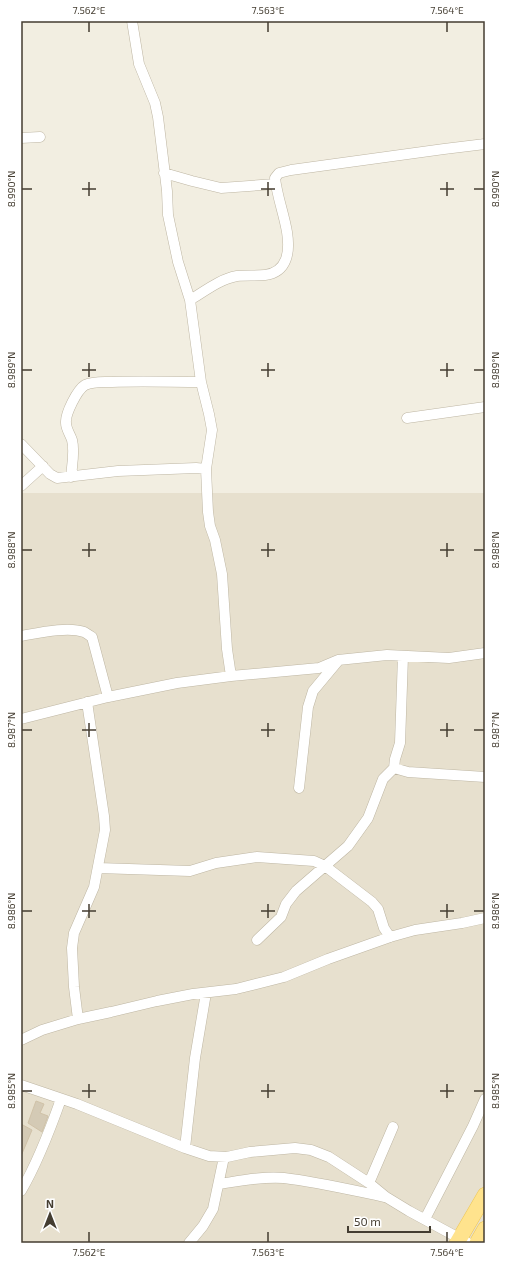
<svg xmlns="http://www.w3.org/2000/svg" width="506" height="1264" font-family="'Exo 2',sans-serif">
<rect width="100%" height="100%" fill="#f2eee1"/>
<!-- residential -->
<path fill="#e7e0ce" d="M 21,493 L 485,493 L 485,1243 L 21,1243 Z"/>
<!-- building -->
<path fill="#d4cab5" stroke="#d0c2a8" d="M 36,1101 L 44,1104 L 40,1113 L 48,1116 L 42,1132 L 28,1123 Z
M 21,1124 L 32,1130 L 21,1156 Z"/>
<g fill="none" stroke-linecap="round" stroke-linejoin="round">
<defs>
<path id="street" d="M 132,21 L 139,64 L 155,103 L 158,117 L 167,191 L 168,215 L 178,262 L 190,300 L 201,382 L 209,414 L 212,430 L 206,469 L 208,512 L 210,526 L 215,540 L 222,574 L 227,649 L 231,676
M 21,138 L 40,137
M 164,173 L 192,181 L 221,188 L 275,184
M 190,300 C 205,291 220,279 237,276 C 246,275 256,276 265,275 C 288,272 290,251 287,232 C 284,214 277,196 275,178 L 279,173 L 291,170 L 444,149 L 485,144
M 407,418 L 485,407
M 21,444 L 50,474 L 57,478 L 118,471 L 196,468 L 206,469
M 71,477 C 72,465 75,451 72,440 C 70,434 66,429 66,423 C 65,414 77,390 85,385 C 93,381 103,382 112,382 C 142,381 172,382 201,382
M 21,486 L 43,466
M 21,636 C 38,633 68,626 84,632 C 86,633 89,635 92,637 L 108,697
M 403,656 L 400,743 L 395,759 L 394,768 L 408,772 L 485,777
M 21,719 L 108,697 L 177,683 L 231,676 L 319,668 L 338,660 L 387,655 L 449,658 L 485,653
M 299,788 L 308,707 L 313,691 L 338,661
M 98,868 L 190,871 L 216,863 L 257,857 L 314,861 L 325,866 L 372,902 L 378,909 L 384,928 L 390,937
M 257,940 L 281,917 L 286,904 L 296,891 L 348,846 L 368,818 L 383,779 L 394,768
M 78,1019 L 74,987 L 72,948 L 74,933 L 94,887 L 105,830 L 104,816 L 87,702
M 21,1040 L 42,1030 L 78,1019 L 111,1012 L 157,1001 L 193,994 L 236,989 L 284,977 L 328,959 L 390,937 L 415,930 L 462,923 L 485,918
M 21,1085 L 77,1104 L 185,1148 L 209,1156 L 227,1157 L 250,1152 L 295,1148 L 311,1150 L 329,1157 L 369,1183 L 386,1197 L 409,1211 L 468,1243
M 185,1148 L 195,1058 L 206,993
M 369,1183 L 393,1127
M 219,1184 C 239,1181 263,1176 284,1178 C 318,1182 351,1190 385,1197
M 21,1191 C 38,1162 50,1130 61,1099
M 425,1219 L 473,1126 L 485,1099
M 189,1243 L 203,1226 L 213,1209 L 224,1157"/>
<path id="primary" d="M 457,1243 L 485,1195
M 477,1243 L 485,1229"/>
</defs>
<!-- street casing -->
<use href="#street" stroke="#beb6a3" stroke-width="11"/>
<!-- primary casing -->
<use href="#primary" stroke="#eec653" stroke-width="16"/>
<!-- street -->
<use href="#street" stroke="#fff" stroke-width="10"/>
<!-- primary -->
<use href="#primary" stroke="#ffe38d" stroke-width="15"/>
</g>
<!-- ticks -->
<path fill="none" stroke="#443d31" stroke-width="1.5" d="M 89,22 L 89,32M 268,22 L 268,32M 447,22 L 447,32M 89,182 L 89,196M 268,182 L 268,196M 447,182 L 447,196M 22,189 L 32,189M 82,189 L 96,189M 261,189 L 275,189M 440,189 L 454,189M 474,189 L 484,189M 89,363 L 89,377M 268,363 L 268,377M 447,363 L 447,377M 22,370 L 32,370M 82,370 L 96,370M 261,370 L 275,370M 440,370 L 454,370M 474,370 L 484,370M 89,543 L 89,557M 268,543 L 268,557M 447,543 L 447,557M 22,550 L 32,550M 82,550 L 96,550M 261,550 L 275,550M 440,550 L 454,550M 474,550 L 484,550M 89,723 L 89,737M 268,723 L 268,737M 447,723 L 447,737M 22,730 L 32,730M 82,730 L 96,730M 261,730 L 275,730M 440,730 L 454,730M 474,730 L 484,730M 89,904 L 89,918M 268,904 L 268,918M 447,904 L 447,918M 22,911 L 32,911M 82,911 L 96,911M 261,911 L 275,911M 440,911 L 454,911M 474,911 L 484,911M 89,1084 L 89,1098M 268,1084 L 268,1098M 447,1084 L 447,1098M 22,1091 L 32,1091M 82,1091 L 96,1091M 261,1091 L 275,1091M 440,1091 L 454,1091M 474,1091 L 484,1091M 89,1232 L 89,1242M 268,1232 L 268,1242M 447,1232 L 447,1242"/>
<!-- border -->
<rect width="506" height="1264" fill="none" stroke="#ffffff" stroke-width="44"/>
<!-- north arrow -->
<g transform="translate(50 1214)" stroke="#ffffff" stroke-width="3" paint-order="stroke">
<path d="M0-3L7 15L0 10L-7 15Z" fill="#443d31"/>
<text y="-6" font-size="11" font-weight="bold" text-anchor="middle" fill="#443d31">N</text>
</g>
<!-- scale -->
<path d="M348 1226v6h82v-6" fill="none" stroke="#443d31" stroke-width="2"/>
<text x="354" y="1226" font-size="12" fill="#443d31" stroke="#ffffff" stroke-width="3" paint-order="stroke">50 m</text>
<rect x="22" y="22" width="462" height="1220" fill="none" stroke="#443d31" stroke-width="1.5"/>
<g font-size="10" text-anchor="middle" fill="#443d31">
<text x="89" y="14">7.562°E</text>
<text x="268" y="14">7.563°E</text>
<text x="447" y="14">7.564°E</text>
<text transform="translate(11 189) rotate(-90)" y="4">8.990°N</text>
<text transform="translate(495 189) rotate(-90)" y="4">8.990°N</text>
<text transform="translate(11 370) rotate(-90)" y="4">8.989°N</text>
<text transform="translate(495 370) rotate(-90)" y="4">8.989°N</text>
<text transform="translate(11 550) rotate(-90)" y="4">8.988°N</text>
<text transform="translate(495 550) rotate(-90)" y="4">8.988°N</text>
<text transform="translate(11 730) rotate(-90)" y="4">8.987°N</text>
<text transform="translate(495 730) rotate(-90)" y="4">8.987°N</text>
<text transform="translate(11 911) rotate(-90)" y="4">8.986°N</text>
<text transform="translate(495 911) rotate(-90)" y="4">8.986°N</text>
<text transform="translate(11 1091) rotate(-90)" y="4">8.985°N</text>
<text transform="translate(495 1091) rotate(-90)" y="4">8.985°N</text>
<text x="89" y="1256">7.562°E</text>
<text x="268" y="1256">7.563°E</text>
<text x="447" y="1256">7.564°E</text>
</g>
</svg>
